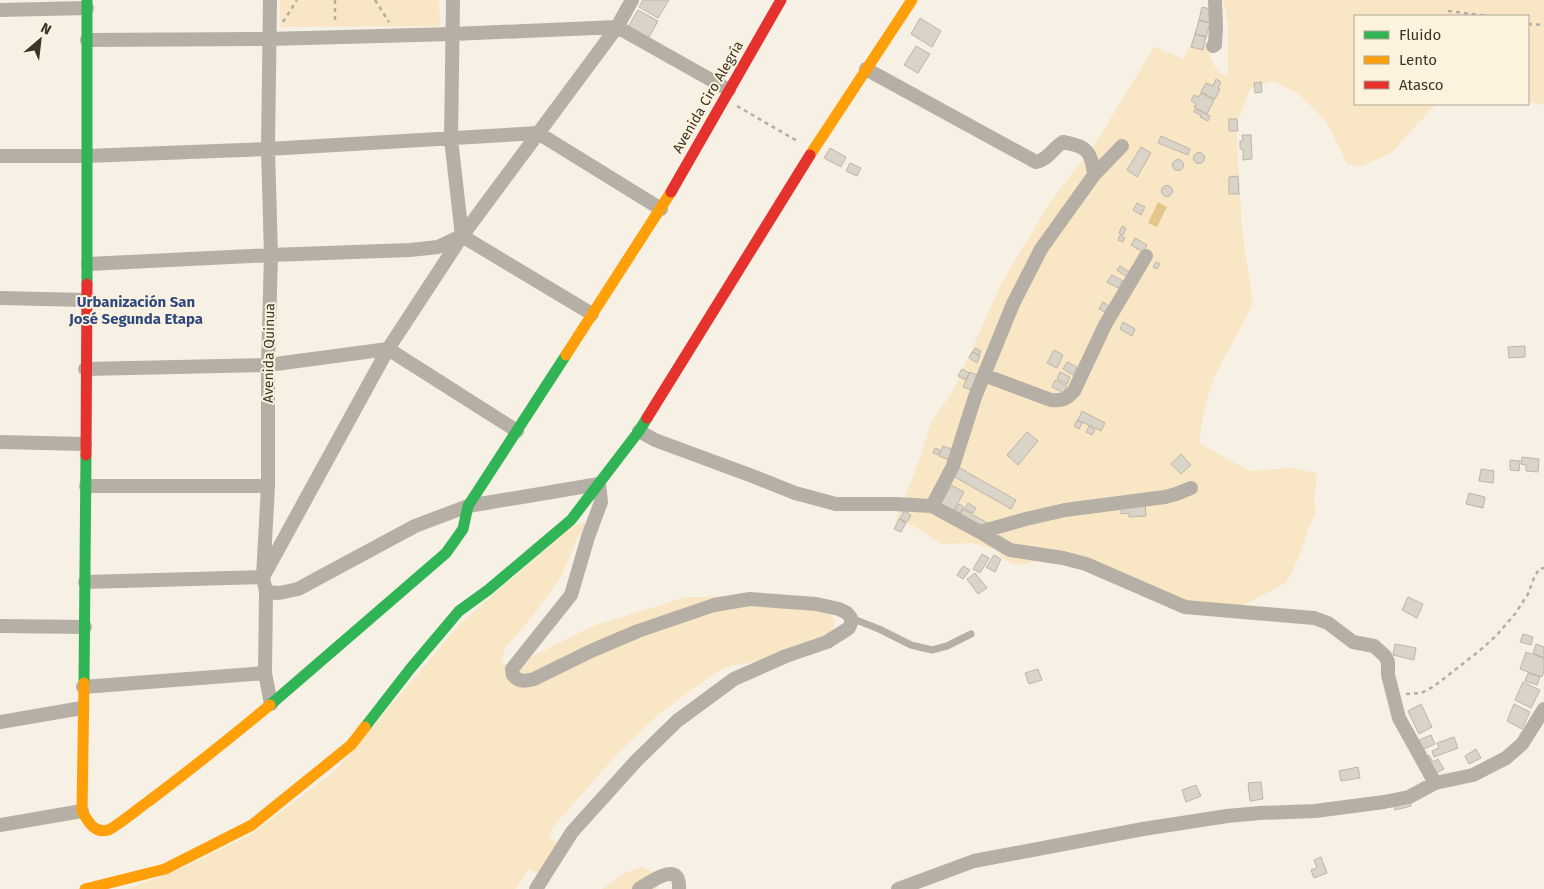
<svg xmlns="http://www.w3.org/2000/svg" width="1544" height="889" font-family="'Fira Sans',sans-serif">
<rect width="100%" height="100%" fill="#f6f0e5"/>
<!-- green -->
<path fill="#f9e6c4" d="M 280,0 L 439,0 L 440,26 L 280,27 Z
M 1223,0 L 1544,0 L 1544,103 L 1538,105 L 1528,100 L 1528,16 L 1355,16 L 1355,104 L 1436,104 L 1391,153 L 1362,166 L 1348,165 L 1326,121 L 1299,94 L 1273,81 L 1250,89 L 1236,125 L 1242,229 L 1253,304 L 1213,379 L 1204,410 L 1199,443 L 1250,471 L 1291,468 L 1317,473 L 1314,499 L 1316,513 L 1308,529 L 1299,557 L 1286,583 L 1236,609 L 1203,610 L 1125,582 L 1064,564 L 1044,560 L 1017,565 L 1004,560 L 995,550 L 973,543 L 941,544 L 916,527 L 895,521 L 902,506 L 922,453 L 930,424 L 954,389 L 1001,284 L 1053,198 L 1092,149 L 1154,47 L 1184,59 L 1191,43 L 1205,43 C 1210,56 1213,72 1228,76 L 1228,22 Z
M 597,517 L 577,538 L 562,575 L 532,617 L 505,648 L 501,663 L 514,665 L 596,625 L 687,597 L 758,596 L 828,613 L 835,620 L 832,635 L 760,660 L 730,666 L 713,674 L 660,713 L 619,752 L 552,828 L 549,837 L 556,843 L 561,852 L 540,874 L 529,869 L 515,889 L 127,889 L 183,868 L 253,833 L 335,771 L 461,623 L 570,528 Z
M 642,867 L 656,873 L 660,883 L 656,889 L 602,889 L 625,873 Z"/>
<!-- water -->
<path fill="#e4c68c" d="M 1158,202 L 1167,207 L 1157,227 L 1148,223 Z"/>
<!-- building -->
<path fill="#d9d3c8" stroke="#bbb5ab" d="M 643,0 L 669,0 L 658,18 L 639,7 Z
M 1202,7 L 1214,10 L 1210,23 L 1199,20 Z
M 638,10 L 658,21 L 648,39 L 628,27 Z
M 920,18 L 941,31 L 932,47 L 911,34 Z
M 1199,20 L 1210,23 L 1206,37 L 1195,34 Z
M 1195,34 L 1206,37 L 1203,50 L 1191,47 Z
M 916,46 L 930,54 L 918,73 L 904,65 Z
M 1216,79 L 1221,82 L 1218,88 L 1220,89 L 1215,99 L 1201,92 L 1206,83 L 1213,86 Z
M 1261,82 L 1262,92 L 1255,93 L 1254,83 Z
M 1201,93 L 1214,100 L 1207,114 L 1194,107 L 1196,104 L 1191,101 L 1194,95 L 1199,97 Z
M 1195,109 L 1210,116 L 1208,121 L 1200,117 L 1201,115 L 1194,112 Z
M 1229,119 L 1237,119 L 1238,131 L 1229,131 Z
M 1242,135 L 1251,135 L 1252,159 L 1243,160 L 1243,149 L 1240,149 L 1240,141 L 1243,141 Z
M 1161,136 L 1190,149 L 1188,155 L 1158,143 Z
M 1141,147 L 1151,153 L 1137,177 L 1127,170 Z
M 830,148 L 846,157 L 841,167 L 824,158 Z
M1193.5 158a5.5 5.5 0 1 1 11 0a5.5 5.5 0 1 1-11 0Z
M1172.5 165a5.5 5.5 0 1 1 11 0a5.5 5.5 0 1 1-11 0Z
M 850,163 L 861,168 L 857,176 L 846,171 Z
M 1238,176 L 1239,194 L 1229,194 L 1229,177 Z
M1161.5 191a5.5 5.5 0 1 1 11 0a5.5 5.5 0 1 1-11 0Z
M 1137,203 L 1145,207 L 1141,215 L 1133,210 Z
M 1122,226 L 1126,228 L 1123,235 L 1119,233 Z
M 1120,235 L 1125,238 L 1123,242 L 1118,240 Z
M 1135,238 L 1147,245 L 1143,252 L 1131,245 Z
M 1156,262 L 1160,264 L 1157,269 L 1153,267 Z
M 1120,266 L 1131,273 L 1128,278 L 1117,270 Z
M 1112,275 L 1123,281 L 1118,288 L 1107,282 Z
M 1103,302 L 1109,306 L 1105,312 L 1099,309 Z
M 1123,322 L 1135,329 L 1132,336 L 1120,329 Z
M 1525,346 L 1525,357 L 1509,358 L 1508,347 Z
M 975,348 L 981,351 L 979,355 L 973,352 Z
M 1054,350 L 1063,355 L 1057,368 L 1047,363 Z
M 972,352 L 980,356 L 977,363 L 969,358 Z
M 1067,362 L 1077,367 L 1073,375 L 1063,369 Z
M 962,369 L 969,373 L 966,380 L 958,376 Z
M 970,372 L 980,376 L 973,391 L 963,387 Z
M 1060,372 L 1070,377 L 1067,384 L 1057,379 Z
M 1055,380 L 1067,386 L 1064,393 L 1052,387 Z
M 1082,411 L 1105,423 L 1101,431 L 1078,420 Z
M 1077,420 L 1082,423 L 1079,429 L 1074,426 Z
M 1089,426 L 1095,430 L 1092,435 L 1086,432 Z
M 1027,432 L 1038,441 L 1018,465 L 1007,455 Z
M 943,446 L 954,450 L 950,460 L 939,456 Z
M 935,448 L 940,450 L 938,455 L 933,453 Z
M 1181,454 L 1191,465 L 1181,474 L 1171,464 Z
M 1522,457 L 1539,459 L 1538,472 L 1526,471 L 1526,465 L 1521,464 Z
M 1510,460 L 1520,461 L 1519,471 L 1510,470 Z
M 958,467 L 1016,500 L 1011,509 L 953,476 Z
M 1481,469 L 1494,471 L 1493,483 L 1479,481 Z
M 951,485 L 964,492 L 954,510 L 941,504 Z
M 1469,493 L 1485,497 L 1483,508 L 1466,504 Z
M 968,503 L 976,508 L 973,513 L 965,509 Z
M 959,504 L 964,507 L 960,513 L 955,510 Z
M 1145,504 L 1146,516 L 1129,517 L 1129,513 L 1121,514 L 1121,506 Z
M 963,509 L 989,524 L 986,529 L 960,514 Z
M 904,511 L 911,515 L 907,522 L 900,519 Z
M 899,519 L 906,523 L 901,532 L 894,529 Z
M 982,554 L 989,558 L 980,573 L 973,569 Z
M 994,555 L 1001,559 L 995,572 L 986,567 Z
M 963,566 L 970,570 L 963,579 L 957,575 Z
M 975,573 L 987,588 L 978,594 L 967,579 Z
M 1408,597 L 1423,604 L 1417,618 L 1402,610 Z
M 1523,634 L 1533,637 L 1531,645 L 1520,642 Z
M 1395,644 L 1416,648 L 1414,660 L 1393,655 Z
M 1536,644 L 1544,647 L 1544,658 L 1533,653 Z
M 1526,652 L 1544,658 L 1544,671 L 1542,677 L 1520,669 Z
M 1038,669 L 1042,680 L 1029,684 L 1025,673 Z
M 1528,673 L 1540,677 L 1537,685 L 1525,681 Z
M 1523,682 L 1540,690 L 1531,708 L 1515,700 Z
M 1421,704 L 1432,727 L 1419,734 L 1408,711 Z
M 1514,704 L 1530,712 L 1522,729 L 1507,721 Z
M 1431,735 L 1435,744 L 1421,750 L 1417,741 Z
M 1454,737 L 1458,748 L 1434,757 L 1432,751 L 1439,748 L 1437,743 Z
M 1476,749 L 1481,758 L 1469,764 L 1465,756 Z
M 1429,755 L 1433,762 L 1438,759 L 1444,769 L 1434,774 L 1425,757 Z
M 1358,767 L 1360,778 L 1341,781 L 1339,771 Z
M 1261,782 L 1263,799 L 1250,801 L 1248,783 Z
M 1196,785 L 1201,796 L 1186,802 L 1182,790 Z
M 1410,798 L 1411,806 L 1395,810 L 1393,802 Z
M 1321,857 L 1327,873 L 1314,878 L 1311,870 L 1317,868 L 1314,860 Z"/>
<g fill="none" stroke-linecap="round" stroke-linejoin="round">
<!-- path -->
<path stroke="#b3aea4" stroke-width="2.5" stroke-dasharray="4 4" stroke-linecap="butt" d="M 335,0 L 335,23
M 375,0 L 389,22
M 1448,11 L 1488,16
M 283,22 L 297,0
M 1528,24 L 1544,25
M 737,106 L 799,142
M 1406,694 L 1421,693 L 1433,687 L 1478,652 L 1496,636 L 1515,614 L 1528,594 L 1534,578 L 1539,569 L 1544,568"/>
<!-- lane -->
<path stroke="#b5afa5" stroke-width="7" d="M 851,618 L 879,629 L 911,645 L 932,650 L 947,646 L 971,634"/>
<!-- street -->
<path stroke="#b5afa5" stroke-width="14" d="M 270,0 L 268,149 L 271,255 L 268,365 L 268,486 L 263,577 L 266,592 L 265,673 L 271,704
M 453,0 L 451,139 L 462,236
M 0,10 L 87,8
M 87,40 L 269,39 L 453,34 L 617,27 L 729,90
M 1213,46 L 1215,45 L 1216,26 L 1215,0
M 866,69 L 1036,162 C 1048,160 1053,148 1063,142 C 1087,146 1092,152 1094,175
M 0,156 L 86,156 L 268,149 L 538,133 L 661,209
M 462,236 L 592,314
M 88,264 L 271,255 L 410,250 L 438,247 L 461,236
M 0,298 L 86,300
M 85,369 L 268,365 L 388,349 L 517,431
M 984,375 L 1051,400 C 1062,401 1067,399 1074,391 L 1105,325 L 1146,256
M 639,431 L 655,440 L 755,477 L 795,493 L 836,504 L 894,504 L 932,506 L 980,532 L 1010,550 L 1063,558 L 1086,564 L 1185,607 L 1314,618 L 1328,623 L 1353,642 L 1374,646 L 1385,656 L 1388,662 L 1388,675 L 1399,718 L 1435,783
M 0,442 L 85,444
M 86,486 L 268,486
M 932,506 L 953,466 L 975,397 L 1013,304 L 1041,249 L 1094,175 L 1122,146
M 980,532 L 1026,519 L 1065,510 L 1165,497 L 1176,494 L 1191,488
M 85,582 L 263,577 L 388,349 L 462,236 L 617,27 L 632,0
M 266,592 L 279,593 L 298,589 L 415,526 L 468,506 L 599,484 L 601,502 L 588,537 L 571,595 L 512,669 L 513,675 C 520,683 525,681 534,679 L 591,651 L 638,631 L 714,605 L 750,599 L 816,604 L 839,609 L 847,613 L 851,618 L 851,623 L 849,628 L 827,642 L 786,656 L 734,679 L 677,721 L 637,760 L 572,832 L 536,889
M 0,626 L 85,627
M 83,687 L 265,673
M 0,722 L 82,708
M 0,825 L 82,811
M 639,889 C 650,882 681,859 679,889
M 898,889 L 974,861 L 1143,829 L 1227,816 L 1260,813 L 1315,811 L 1384,802 L 1409,797 L 1435,783 L 1473,775 L 1506,758 L 1522,744 L 1544,709"/>
<!-- fast -->
<path stroke="#30b455" stroke-width="11" d="M 87,284 L 87,0
M 84,683 L 86,455
M 270,705 L 446,553 L 463,529 L 468,506 L 566,355
M 365,727 L 410,669 L 459,611 L 488,590 L 571,520 L 639,431 L 647,418"/>
<!-- slow -->
<path stroke="#ff9f0a" stroke-width="11" d="M 810,155 L 912,0
M 566,355 L 671,192
M 84,683 L 82,811 C 87,820 94,834 108,830 C 116,827 140,807 149,801 C 190,770 230,738 270,705
M 85,889 L 165,869 L 252,825 L 351,745 L 365,727"/>
<!-- jam -->
<path stroke="#e5322d" stroke-width="11" d="M 671,192 L 781,0
M 647,418 L 810,155
M 86,455 L 87,284"/>
</g>
<g text-anchor="middle" dominant-baseline="central" stroke-width="4" stroke-linejoin="round" paint-order="stroke">
<!-- street labels -->
<g font-size="14" fill="#3b3427" stroke="#fdf2de">
<text transform="translate(708 97) rotate(-60)">Avenida Ciro Alegría</text>
<text transform="translate(269 353) rotate(-89)">Avenida Quinua</text>
</g>
<!-- neighbourhood labels -->
<g font-size="15" font-weight="bold" fill="#2d4981" stroke="#fdf2de">
<text x="136" y="302">Urbanización San<tspan x="136" dy="17">José Segunda Etapa</tspan></text>
</g>
</g>
<!-- legend -->
<rect x="1354" y="15" width="175" height="90" fill="#fdf2de" stroke="#afa695"/>
<rect x="1364" y="31" width="25" height="8" fill="#30b455" stroke="#afa695"/>
<text x="1399" y="40" font-size="15" fill="#3b3427">Fluido</text>
<rect x="1364" y="56" width="25" height="8" fill="#ff9f0a" stroke="#afa695"/>
<text x="1399" y="65" font-size="15" fill="#3b3427">Lento</text>
<rect x="1364" y="81" width="25" height="8" fill="#e5322d" stroke="#afa695"/>
<text x="1399" y="90" font-size="15" fill="#3b3427">Atasco</text>
<!-- north arrow -->
<g transform="translate(40 40) rotate(28)" stroke="#fdf2de" stroke-width="4" paint-order="stroke">
<path d="M0-4L9 19L0 12L-9 19Z" fill="#3b3427"/>
<text y="-8" font-size="14" font-weight="bold" text-anchor="middle" fill="#3b3427">N</text>
</g>
</svg>
